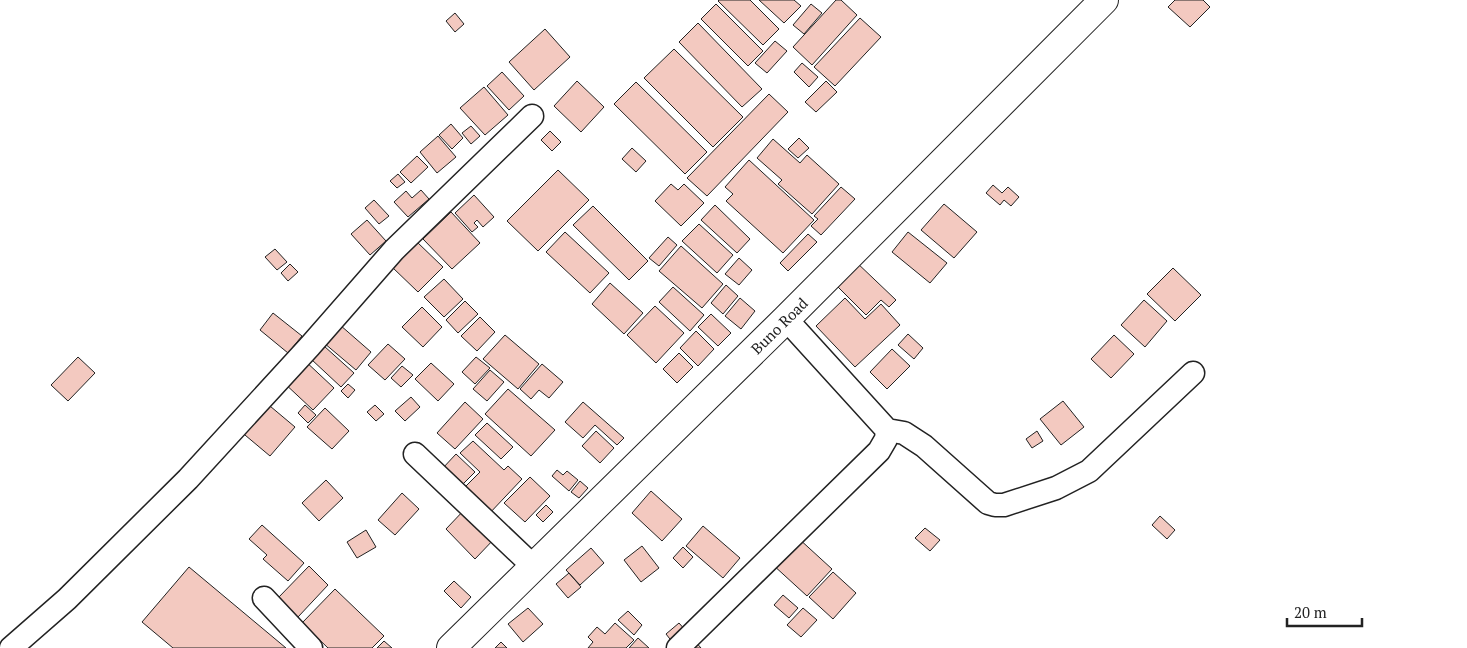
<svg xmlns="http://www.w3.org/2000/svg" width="1467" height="648" font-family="'PT Serif',serif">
<rect width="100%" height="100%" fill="#fff"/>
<!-- building -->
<path fill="#f3c9c0" stroke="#222" d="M 719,0 L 750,0 L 779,29 L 763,45 L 718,1 Z
M 759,0 L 794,0 L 801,6 L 784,23 Z
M 836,0 L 841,0 L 857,15 L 812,65 L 793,47 Z
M 1175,0 L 1203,0 L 1210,7 L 1190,27 L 1168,7 Z
M 716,4 L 763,51 L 748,66 L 701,19 Z
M 811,4 L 822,13 L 804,34 L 793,25 Z
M 455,13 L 464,24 L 455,32 L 446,21 Z
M 860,18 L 881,37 L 835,86 L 814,67 Z
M 698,23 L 762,89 L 742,107 L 679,42 Z
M 545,29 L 570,57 L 534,90 L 509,62 Z
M 775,41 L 787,51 L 767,73 L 755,63 Z
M 674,49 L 743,117 L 713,147 L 644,78 Z
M 802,63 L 818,77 L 809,87 L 794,72 Z
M 502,72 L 524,96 L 509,110 L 487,86 Z
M 577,81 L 604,107 L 581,132 L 554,106 Z
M 826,81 L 837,92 L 816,112 L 805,102 Z
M 636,82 L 707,152 L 685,174 L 614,104 Z
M 484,87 L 508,115 L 485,135 L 460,108 Z
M 769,94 L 788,112 L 707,196 L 687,178 Z
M 451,124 L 463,138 L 452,149 L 439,135 Z
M 471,126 L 480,136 L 471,144 L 462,133 Z
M 550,131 L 561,142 L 552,151 L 541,140 Z
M 438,136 L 456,157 L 437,173 L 420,152 Z
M 799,138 L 809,148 L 798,158 L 788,149 Z
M 773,139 L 800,163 L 807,155 L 839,184 L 812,214 L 778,184 L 782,180 L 757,158 Z
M 632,148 L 646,161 L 636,172 L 622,159 Z
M 417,156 L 428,167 L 411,183 L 400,172 Z
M 749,160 L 814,220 L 783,253 L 726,201 L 733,194 L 725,187 Z
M 558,170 L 589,200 L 538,251 L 507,221 Z
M 398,174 L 405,182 L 397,188 L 390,181 Z
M 671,184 L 678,190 L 684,184 L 704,203 L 681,226 L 655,201 Z
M 993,185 L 1002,193 L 1008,187 L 1019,197 L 1011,206 L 1004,200 L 1000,205 L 986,193 Z
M 841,187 L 855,199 L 821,235 L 811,226 L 818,219 L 814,216 Z
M 421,190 L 429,199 L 408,217 L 394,202 L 406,191 L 412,198 Z
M 474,195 L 494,217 L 483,227 L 477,220 L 474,223 L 478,227 L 472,232 L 455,213 Z
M 374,200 L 389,216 L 379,224 L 365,208 Z
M 944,204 L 977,232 L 954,258 L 921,230 Z
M 715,205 L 750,239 L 737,253 L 701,220 Z
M 593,206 L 648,261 L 629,280 L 573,225 Z
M 451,212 L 480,243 L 452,269 L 423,239 Z
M 367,220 L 386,241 L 370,255 L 351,234 Z
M 699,224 L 733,255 L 717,273 L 682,241 Z
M 565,232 L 609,273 L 590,293 L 546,252 Z
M 908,232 L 947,263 L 930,283 L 892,252 Z
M 808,234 L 817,242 L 788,271 L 780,263 Z
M 668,237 L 677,245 L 659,266 L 649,258 Z
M 417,242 L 443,267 L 418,292 L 392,267 Z
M 681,246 L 723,284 L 702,308 L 659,271 Z
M 275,249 L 287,262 L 277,270 L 265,257 Z
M 739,258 L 752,270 L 739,285 L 725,274 Z
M 854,260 L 896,300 L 889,307 L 881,300 L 866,315 L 833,282 Z
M 290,264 L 298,272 L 288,281 L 281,273 Z
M 1173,268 L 1201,295 L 1175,321 L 1147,294 Z
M 444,279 L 463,299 L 444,317 L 424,297 Z
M 610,283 L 643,313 L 624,334 L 592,304 Z
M 726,285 L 738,296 L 723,314 L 711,303 Z
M 673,287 L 704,315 L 690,331 L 659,302 Z
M 740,298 L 755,311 L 741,329 L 725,316 Z
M 845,298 L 865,319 L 881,304 L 900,325 L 855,367 L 816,326 Z
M 1144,300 L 1167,321 L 1145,347 L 1121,325 Z
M 465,301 L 478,314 L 458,333 L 446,320 Z
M 655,306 L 684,333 L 656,363 L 627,335 Z
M 422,307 L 442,327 L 423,347 L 402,327 Z
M 273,313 L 302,336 L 288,353 L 260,330 Z
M 711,314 L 731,333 L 718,346 L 698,327 Z
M 480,317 L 495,332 L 477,351 L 461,336 Z
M 340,325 L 371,352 L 356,370 L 324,343 Z
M 696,331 L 714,349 L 698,366 L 680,348 Z
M 908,334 L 923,348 L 914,359 L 898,345 Z
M 505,335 L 539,364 L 518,389 L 483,359 Z
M 1114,335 L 1134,354 L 1111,378 L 1091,359 Z
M 388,344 L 405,359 L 385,380 L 368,365 Z
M 324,346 L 354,373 L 341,387 L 311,359 Z
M 892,349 L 910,366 L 887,389 L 870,372 Z
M 679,353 L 693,367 L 677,383 L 663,369 Z
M 78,357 L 95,373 L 68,401 L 51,385 Z
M 476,357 L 490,368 L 475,384 L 462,372 Z
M 303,359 L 334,388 L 313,410 L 282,381 Z
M 431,363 L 454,384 L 438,401 L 415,379 Z
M 542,364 L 563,382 L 549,398 L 539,390 L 531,399 L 520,389 Z
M 402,366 L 413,375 L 401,387 L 391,378 Z
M 490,370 L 504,382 L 487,401 L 473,389 Z
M 348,384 L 355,390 L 348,398 L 341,391 Z
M 508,389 L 555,430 L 531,456 L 485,414 Z
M 411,397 L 420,407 L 405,421 L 395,411 Z
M 264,401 L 295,427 L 270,456 L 239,430 Z
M 1063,401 L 1084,427 L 1061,445 L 1040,419 Z
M 465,402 L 483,419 L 455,449 L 437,433 Z
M 583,402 L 624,438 L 617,445 L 595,425 L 583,438 L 565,422 Z
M 305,405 L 316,415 L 308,423 L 298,413 Z
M 375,405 L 384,414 L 376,421 L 367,412 Z
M 325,408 L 349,431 L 332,449 L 307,427 Z
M 487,423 L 513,447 L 501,459 L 475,435 Z
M 596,431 L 614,448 L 600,463 L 582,446 Z
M 1037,431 L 1043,441 L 1032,448 L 1026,439 Z
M 473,441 L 504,470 L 508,466 L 522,479 L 488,515 L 462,490 L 480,472 L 460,453 Z
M 456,454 L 475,472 L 461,486 L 442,469 Z
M 557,470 L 563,475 L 567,471 L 578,480 L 569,491 L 552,476 Z
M 530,477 L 550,496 L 525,522 L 504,503 Z
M 326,480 L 343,498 L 319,521 L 302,503 Z
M 580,481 L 588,488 L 579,498 L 571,492 Z
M 651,491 L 682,519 L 662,541 L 632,513 Z
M 402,493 L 419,509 L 395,535 L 378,520 Z
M 546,505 L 553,512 L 543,522 L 536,515 Z
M 466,508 L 496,537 L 475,559 L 446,529 Z
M 1160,516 L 1175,530 L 1167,539 L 1152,525 Z
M 262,525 L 304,563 L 288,581 L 263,559 L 267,555 L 249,539 Z
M 703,526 L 740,558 L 723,578 L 686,546 Z
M 925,528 L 940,540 L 930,551 L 915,538 Z
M 366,530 L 376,547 L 357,558 L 347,542 Z
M 797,537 L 832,569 L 807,596 L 772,564 Z
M 642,546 L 659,568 L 641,582 L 624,560 Z
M 683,547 L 693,557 L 683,568 L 673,558 Z
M 591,548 L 604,563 L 580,585 L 566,570 Z
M 309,566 L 328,585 L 298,617 L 278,598 Z
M 189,567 L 286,648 L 173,648 L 142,622 Z
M 833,572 L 856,593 L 833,619 L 809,597 Z
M 569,573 L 581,587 L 568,598 L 556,584 Z
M 454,581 L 471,597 L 461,608 L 444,591 Z
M 335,589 L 384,636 L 372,648 L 328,648 L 302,623 Z
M 783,595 L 798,608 L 789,618 L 774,605 Z
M 528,608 L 543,624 L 523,642 L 508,624 Z
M 803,608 L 817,620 L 801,637 L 787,625 Z
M 628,611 L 642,625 L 634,635 L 618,620 Z
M 615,623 L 634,640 L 626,648 L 588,648 L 593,642 L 588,637 L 597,627 L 605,634 Z
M 679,623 L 701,648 L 677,648 L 666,634 Z
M 638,638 L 649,648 L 629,648 Z
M 384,641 L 392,648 L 377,648 Z
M 501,642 L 507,648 L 495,648 Z"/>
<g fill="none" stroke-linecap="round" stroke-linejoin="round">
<defs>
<path id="minor" d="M 887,430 L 904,433 L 924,446 L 988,503 L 995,505 L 1004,505 L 1056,488 L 1089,471 L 1193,373
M 415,454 L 534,567
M 264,598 L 311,648
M 11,648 L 67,599 L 188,479 L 310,346 L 394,250 L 532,116
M 678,648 L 879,451 L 886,439 L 887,430 L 786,319"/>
<g id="tertiary">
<path id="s1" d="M 451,648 L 786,319 L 1104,0"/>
</g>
</defs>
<!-- minor casing -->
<use href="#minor" stroke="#222" stroke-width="25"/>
<!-- tertiary casing -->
<use href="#tertiary" stroke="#222" stroke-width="30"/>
<!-- minor -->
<use href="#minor" stroke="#fff" stroke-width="22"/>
<!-- tertiary -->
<use href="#tertiary" stroke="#fff" stroke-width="28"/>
</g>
<g text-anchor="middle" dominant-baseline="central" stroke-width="4" stroke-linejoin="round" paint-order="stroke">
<!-- street labels -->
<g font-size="15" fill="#222" stroke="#fff">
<text stroke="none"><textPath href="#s1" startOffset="460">Buno Road</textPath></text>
</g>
</g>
<!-- scale -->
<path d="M1287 618v8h75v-8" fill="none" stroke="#222222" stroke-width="2.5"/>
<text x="1294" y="618" font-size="15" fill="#222222" stroke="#ffffff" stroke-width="4" paint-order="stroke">20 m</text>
</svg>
